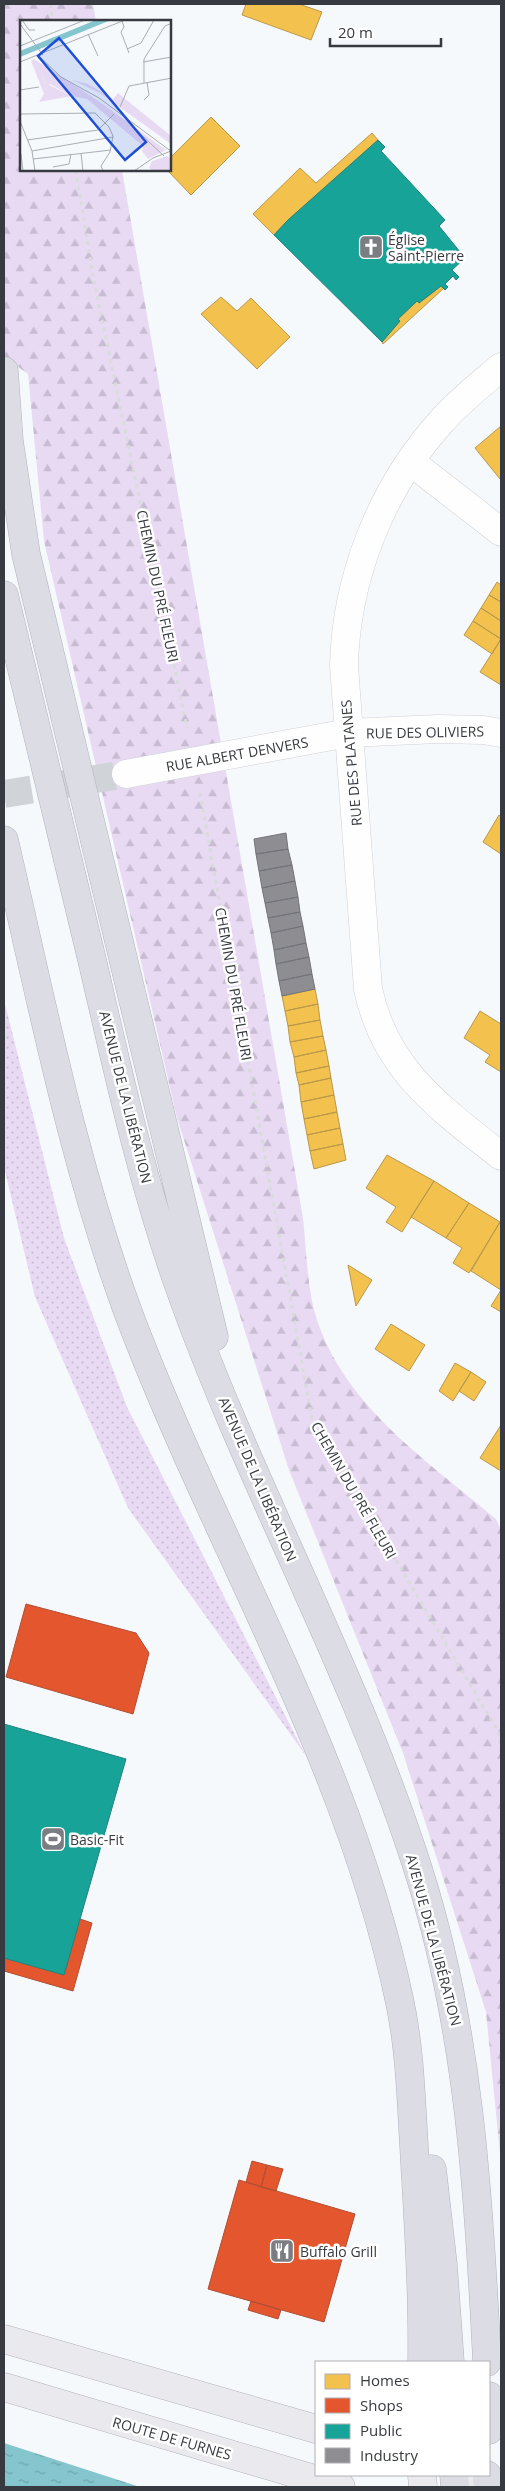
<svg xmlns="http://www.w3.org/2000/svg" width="505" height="2491" font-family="'Open Sans',sans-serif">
<defs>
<pattern id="grass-dots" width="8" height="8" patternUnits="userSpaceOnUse" patternTransform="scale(1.25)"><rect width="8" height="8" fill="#e9daf3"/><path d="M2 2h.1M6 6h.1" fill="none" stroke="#c8bcd2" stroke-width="1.8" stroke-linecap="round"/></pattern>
<pattern id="forest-firs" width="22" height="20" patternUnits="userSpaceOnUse" patternTransform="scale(1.25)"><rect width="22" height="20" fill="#e9daf3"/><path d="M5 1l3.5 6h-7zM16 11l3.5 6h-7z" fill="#c8bcd2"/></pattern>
<pattern id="water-ripples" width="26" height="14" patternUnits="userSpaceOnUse" patternTransform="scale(1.25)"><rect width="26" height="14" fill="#85c6ce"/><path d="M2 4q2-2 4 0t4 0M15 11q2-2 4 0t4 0" fill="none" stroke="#6ea2a9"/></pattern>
</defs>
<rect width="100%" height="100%" fill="#f6f9fc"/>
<!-- grass -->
<path fill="url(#grass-dots)" d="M 4,1000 L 64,1238 L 127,1407 L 306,1756 L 128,1508 L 35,1297 L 4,1167 Z"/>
<!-- forest -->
<path fill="url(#forest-firs)" d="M 4,4 L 93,4 L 96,21 L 21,21 L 21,170 L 122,170 L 303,1218 C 306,1247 307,1278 313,1306 C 337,1401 425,1459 496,1519 L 501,1530 L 501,2164 L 486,2012 L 403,1753 L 289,1470 L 177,1118 L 44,541 L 28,374 L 4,357 Z"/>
<!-- water -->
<path fill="url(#water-ripples)" d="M 4,2443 L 140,2487 L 4,2487 Z"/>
<!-- homes -->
<path fill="#f2c14e" stroke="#ba984a" d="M 246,4 L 299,4 L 322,12 L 311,40 L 242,15 Z
M 211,117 L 240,146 L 191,195 L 167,170 L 170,170 L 170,158 Z
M 372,133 L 378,140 L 288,220 L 274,235 L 253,214 L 300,168 L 316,183 Z
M 441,286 L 444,288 L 383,344 L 382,342 L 400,321 L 398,319 L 417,301 L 419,303 Z
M 221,297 L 237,311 L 251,298 L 290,337 L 257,369 L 201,314 Z
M 501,426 L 501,478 L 500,479 L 475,448 Z
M 497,582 L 501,585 L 501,602 L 489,595 Z
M 489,595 L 501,602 L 501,621 L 481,608 Z
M 481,608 L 501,621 L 501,639 L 473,621 Z
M 473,621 L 501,639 L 492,654 L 464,635 Z
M 501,639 L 501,685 L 480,672 Z
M 499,815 L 501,817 L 501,854 L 483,842 Z
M 315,989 L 318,1004 L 285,1011 L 282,996 Z
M 318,1004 L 320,1020 L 288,1026 L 285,1011 Z
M 480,1011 L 501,1024 L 501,1072 L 485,1062 L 490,1055 L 464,1038 Z
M 320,1020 L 323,1036 L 290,1042 L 288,1026 Z
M 323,1036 L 326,1050 L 294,1057 L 290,1042 Z
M 326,1050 L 329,1066 L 296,1073 L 294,1057 Z
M 329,1066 L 331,1078 L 299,1085 L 296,1073 Z
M 331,1078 L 334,1095 L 301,1102 L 299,1085 Z
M 334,1095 L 337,1112 L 304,1119 L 301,1102 Z
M 337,1112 L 340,1128 L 307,1135 L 304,1119 Z
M 340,1128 L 343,1144 L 310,1151 L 307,1135 Z
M 343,1144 L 346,1160 L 314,1169 L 310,1151 Z
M 387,1155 L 434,1181 L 402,1232 L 386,1222 L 396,1207 L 366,1188 Z
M 434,1181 L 469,1203 L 446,1238 L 411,1217 Z
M 469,1203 L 500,1222 L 469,1273 L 453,1263 L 462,1248 L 446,1238 Z
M 500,1222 L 501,1223 L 501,1290 L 471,1271 Z
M 348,1265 L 372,1280 L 356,1306 Z
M 501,1290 L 501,1312 L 491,1306 Z
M 391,1324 L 425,1345 L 409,1371 L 375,1349 Z
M 455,1363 L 471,1372 L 453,1401 L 439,1391 Z
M 471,1372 L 486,1382 L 474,1401 L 459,1391 Z
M 501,1425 L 501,1471 L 480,1458 Z"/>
<!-- shops -->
<path fill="#e4572e" stroke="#b04e34" d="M 26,1604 L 136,1633 L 149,1653 L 133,1714 L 6,1677 Z
M 80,1919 L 92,1923 L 73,1991 L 4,1971 L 4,1958 L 64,1975 Z
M 252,2161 L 267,2165 L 261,2187 L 246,2182 Z
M 267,2165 L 283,2169 L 276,2191 L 261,2187 Z
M 239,2180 L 355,2214 L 324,2322 L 208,2289 Z
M 251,2301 L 281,2310 L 278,2319 L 248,2310 Z"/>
<!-- public -->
<path fill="#17a398" stroke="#21847e" d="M 378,140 L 385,147 L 381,151 L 445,220 L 439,226 L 465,258 L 452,270 L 459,277 L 456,280 L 453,276 L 445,284 L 448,287 L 445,290 L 441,286 L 419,303 L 417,301 L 398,319 L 400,321 L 382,342 L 274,235 L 288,220 Z
M 4,1724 L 126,1759 L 64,1975 L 4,1958 Z"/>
<!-- industry -->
<path fill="#8d8d92" stroke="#73747a" d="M 286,833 L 288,849 L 256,854 L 254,839 Z
M 288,849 L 292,865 L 259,871 L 256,854 Z
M 292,865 L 295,881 L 262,888 L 259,871 Z
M 295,881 L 298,897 L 265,903 L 262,888 Z
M 298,897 L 300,912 L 268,918 L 265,903 Z
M 300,912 L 303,926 L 271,933 L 268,918 Z
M 303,926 L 306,943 L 274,950 L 271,933 Z
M 306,943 L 309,957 L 276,964 L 274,950 Z
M 309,957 L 312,974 L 279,981 L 276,964 Z
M 312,974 L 315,989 L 282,996 L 279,981 Z"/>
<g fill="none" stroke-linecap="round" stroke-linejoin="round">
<!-- minor-tunnel -->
<path stroke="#d0d3d7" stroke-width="28" stroke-dasharray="28 14" stroke-linecap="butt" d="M 4,794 L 126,774"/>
<defs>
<path id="minor" d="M 501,367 C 480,385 458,402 440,423 C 381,489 346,578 344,666 L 368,989 C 385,1070 440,1108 501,1156
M 411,462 L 501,532
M 126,774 L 348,733 L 438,729 L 483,730 L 501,733"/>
<path id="major" d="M 4,2339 L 316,2429
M 4,2387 L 341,2487
M 422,2475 L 423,2487
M 471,2475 L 501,2485"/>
<path id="highway" d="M 4,371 L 9,441 L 26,554 L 214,1337
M 4,595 C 33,718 64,841 93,964 C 118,1072 142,1182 179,1286 C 249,1484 354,1668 418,1869 C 469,2028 479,2196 487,2362
M 4,840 C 41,998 72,1160 128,1312 C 215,1544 349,1758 400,2003 C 410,2051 411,2098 414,2146 C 418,2219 423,2290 422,2362
M 432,2169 L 443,2265 L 450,2362
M 489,2396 L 489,2430
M 454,2475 L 455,2487
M 487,2480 L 487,2475"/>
</defs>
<!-- minor casing -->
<use href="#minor" stroke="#ced1d6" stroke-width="29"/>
<!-- major casing -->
<use href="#major" stroke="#b2b3bd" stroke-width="29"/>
<!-- highway casing -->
<use href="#highway" stroke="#b2b3bd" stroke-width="29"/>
<!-- path -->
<path stroke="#dadbdd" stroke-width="3" stroke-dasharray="4 4" stroke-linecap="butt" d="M 50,4 L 53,21
M 76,170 L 93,276 L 187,728
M 200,793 L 312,1419 L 499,1733 L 501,1754"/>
<!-- minor -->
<use href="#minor" stroke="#fefeff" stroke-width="28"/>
<!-- major -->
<use href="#major" stroke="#eaeaee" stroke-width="28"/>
<!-- highway -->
<use href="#highway" stroke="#dcdce4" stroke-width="28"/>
</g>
<!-- icons -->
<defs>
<symbol id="church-square" viewBox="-11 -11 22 22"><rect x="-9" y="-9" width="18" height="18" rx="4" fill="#7a7d82" stroke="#fff"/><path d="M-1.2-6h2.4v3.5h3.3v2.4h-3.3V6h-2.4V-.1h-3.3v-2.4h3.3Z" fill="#fff"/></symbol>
<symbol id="stadium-square" viewBox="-11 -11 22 22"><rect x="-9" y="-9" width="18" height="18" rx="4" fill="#7a7d82" stroke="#fff"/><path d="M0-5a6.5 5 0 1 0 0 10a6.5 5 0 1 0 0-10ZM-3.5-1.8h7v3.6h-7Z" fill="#fff"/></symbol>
<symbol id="restaurant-square" viewBox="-11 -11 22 22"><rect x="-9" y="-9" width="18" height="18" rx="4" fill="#7a7d82" stroke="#fff"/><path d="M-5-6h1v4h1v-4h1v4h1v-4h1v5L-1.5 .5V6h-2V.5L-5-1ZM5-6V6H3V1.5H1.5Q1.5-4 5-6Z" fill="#fff"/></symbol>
</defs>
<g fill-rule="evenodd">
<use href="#church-square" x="357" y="233" width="28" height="28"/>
<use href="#stadium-square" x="39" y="1825" width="28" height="28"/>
<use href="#restaurant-square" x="268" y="2237" width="28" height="28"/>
</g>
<g text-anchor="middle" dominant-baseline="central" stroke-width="5" stroke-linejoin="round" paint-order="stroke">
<!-- poi labels -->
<g font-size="14" fill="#373a41" stroke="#fff" text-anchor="start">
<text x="388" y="239">Église<tspan x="388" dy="16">Saint-Pierre</tspan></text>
<text x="70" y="1839">Basic-Fit</text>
<text x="300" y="2251">Buffalo Grill</text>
</g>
<!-- street labels -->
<g font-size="14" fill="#373a41" stroke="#fff">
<text transform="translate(158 586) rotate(78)">CHEMIN DU PRÉ FLEURI</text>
<text transform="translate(425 732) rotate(-1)">RUE DES OLIVIERS</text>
<text transform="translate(237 754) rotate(-10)">RUE ALBERT DENVERS</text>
<text transform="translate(351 763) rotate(-95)">RUE DES PLATANES</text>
<text transform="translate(234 984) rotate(80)">CHEMIN DU PRÉ FLEURI</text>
<text transform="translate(126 1097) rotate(76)">AVENUE DE LA LIBÉRATION</text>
<text transform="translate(258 1479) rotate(67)">AVENUE DE LA LIBÉRATION</text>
<text transform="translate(354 1490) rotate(60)">CHEMIN DU PRÉ FLEURI</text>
<text transform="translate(434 1940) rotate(75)">AVENUE DE LA LIBÉRATION</text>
<text transform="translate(172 2438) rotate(16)">ROUTE DE FURNES</text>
</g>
</g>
<!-- overview -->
<g transform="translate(20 20)">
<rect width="151" height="151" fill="#f6f9fc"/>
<path d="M 17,56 L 22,56 L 25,63 L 52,76 L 19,82 L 24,74 ZM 52,60 L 68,64 L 93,79 L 98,73 L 151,116 L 151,124 L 80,73 ZM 147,136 L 151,139 L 151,151 L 132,151 L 129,148 L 132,141 Z" fill="#e9daf3"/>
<path d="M 14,39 L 80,82 L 146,130 L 128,139 L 122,131 L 123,126 L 67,79 L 52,76 L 30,64 L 27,66 L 22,56 L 17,56 L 11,41 Z" fill="#e9daf3"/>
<path d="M 76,0 L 91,0 L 0,37 L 0,31 Z" fill="#85c6ce"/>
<path fill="none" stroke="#aaadb1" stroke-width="1" d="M 2,0 L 9,10 L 15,10M 102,1 L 104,7 L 101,12 L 109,33M 0,4 L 23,35M 68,14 L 78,36M 0,26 L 65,0M 107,29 L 121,23 L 134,0M 19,36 L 41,57 L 79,78 L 152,132M 0,42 L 105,0M 123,42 L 152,37M 124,63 L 124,39 L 145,6 L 152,3M 0,70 L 19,67M 124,80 L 129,75 L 127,62M 100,87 L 109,66 L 152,58M 0,94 L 75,93 L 89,107 L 93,116 L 90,132 L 81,146 L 83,151M 0,101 L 12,131 L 15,151M 113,107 L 144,136M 7,120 L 78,110 L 94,94M 12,131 L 93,117M 61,133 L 63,151M 1,134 L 3,151M 13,139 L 91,130M 33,147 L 49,144 L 51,134M 114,151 L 133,138 L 151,131"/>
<path fill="#1d4ed8" fill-opacity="0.15" stroke="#1d4ed8" stroke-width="2.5" d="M 39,18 L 126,122 L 105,140 L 18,36 Z"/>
<rect width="151" height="151" fill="none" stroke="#373a41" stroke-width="2.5"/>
</g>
<!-- border -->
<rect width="505" height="2491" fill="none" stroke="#373a41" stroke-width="10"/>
<!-- legend -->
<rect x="315" y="2361" width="175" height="115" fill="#ffffff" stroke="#afb0b3"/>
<rect x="325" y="2374" width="25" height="15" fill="#f2c14e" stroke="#afb0b3"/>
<text x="360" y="2386" font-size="15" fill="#373a41">Homes</text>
<rect x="325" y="2398" width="25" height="15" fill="#e4572e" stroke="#afb0b3"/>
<text x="360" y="2411" font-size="15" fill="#373a41">Shops</text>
<rect x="325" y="2424" width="25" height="15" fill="#17a398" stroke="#afb0b3"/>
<text x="360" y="2436" font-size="15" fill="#373a41">Public</text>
<rect x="325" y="2448" width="25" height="15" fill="#8d8d92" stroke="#afb0b3"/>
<text x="360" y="2461" font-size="15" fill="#373a41">Industry</text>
<!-- scale -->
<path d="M330 38v8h111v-8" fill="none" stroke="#373a41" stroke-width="2.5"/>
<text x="338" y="38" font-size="15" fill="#373a41" stroke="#ffffff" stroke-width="4" paint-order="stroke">20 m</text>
</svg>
